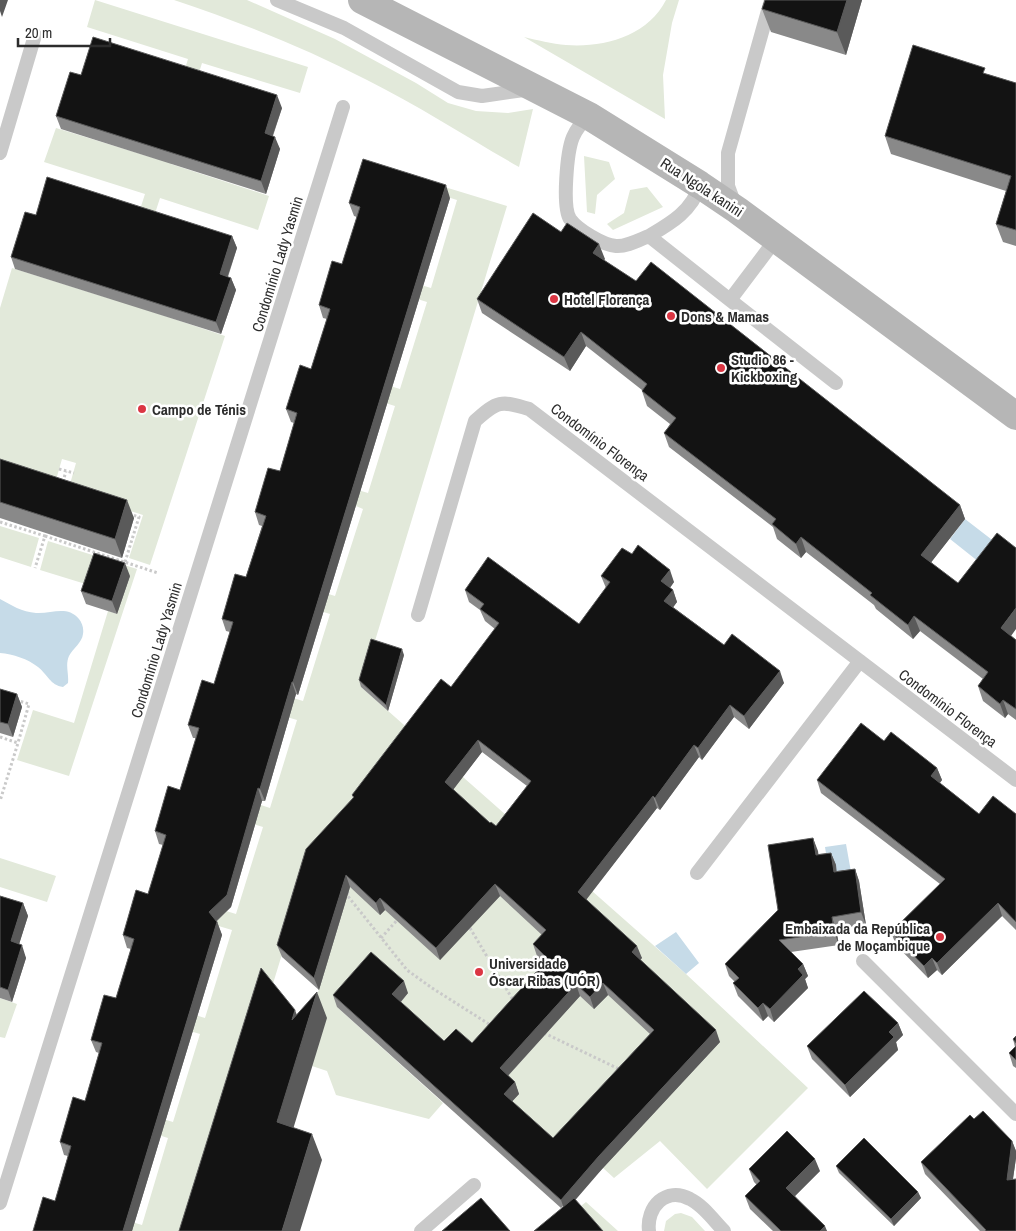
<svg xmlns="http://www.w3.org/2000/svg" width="1016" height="1231" font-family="'Archivo Narrow',sans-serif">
<rect width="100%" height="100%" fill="#fff"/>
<!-- green -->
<path fill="#e2e9da" d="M 95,0 L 308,67 L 300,93 L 202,63 L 171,164 L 269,196 L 258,230 L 160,198 L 126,303 L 225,336 L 150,565 L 129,558 L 143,515 L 68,491 L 76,463 L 62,459 L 54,487 L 0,470 L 0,308 L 12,268 L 111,299 L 145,194 L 44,162 L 56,128 L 157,159 L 188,59 L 87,27 Z
M 174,0 L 247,0 L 335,39 L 416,83 L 448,103 L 476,111 L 508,113 L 533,109 L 519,167 C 468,138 419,106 367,80 C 305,48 240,22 174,0 Z
M 666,0 L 679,0 L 672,23 L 663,75 L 665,119 L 524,37 C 537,40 552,44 566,45 C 603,48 648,36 666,0 Z
M 584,156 L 609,162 L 615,179 L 597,195 L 595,214 L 587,212 Z
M 366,163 L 507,206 L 361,687 L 686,974 L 808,1088 L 707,1189 L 660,1141 L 614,1178 L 569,1137 L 557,1150 L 508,1106 L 519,1093 L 449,1053 L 337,1007 L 443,1103 L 429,1119 L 336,1095 L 327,1071 L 312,1066 L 310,1019 L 347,895 L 287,938 L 197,1231 L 115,1231 L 95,1211 L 142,1225 L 168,1138 L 78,1110 L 127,1108 L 173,1122 L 200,1034 L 109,1007 L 159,1004 L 205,1018 L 232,930 L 141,903 L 190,900 L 236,914 L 263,827 L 173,799 L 219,804 L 224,793 L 270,808 L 297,720 L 203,692 L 257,687 L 303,701 L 330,614 L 239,586 L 290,582 L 335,596 L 363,509 L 356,506 L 321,479 L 368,493 L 395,406 L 304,378 L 354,375 L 400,389 L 427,302 L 333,273 L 384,274 L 431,288 L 457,200 L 364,171 Z
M 647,187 L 663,207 L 613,230 L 607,224 L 624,213 L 630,190 Z
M 0,526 L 39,538 L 31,567 L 0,557 Z
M 48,541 L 137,569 L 69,776 L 17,760 L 33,710 L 74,723 L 108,611 L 117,614 L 92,586 L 40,570 Z
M 0,858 L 56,876 L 47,902 L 0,887 Z
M 0,998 L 17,1004 L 5,1038 L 0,1037 Z
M 586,1202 L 618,1231 L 597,1231 L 577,1209 Z
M 681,1213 L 692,1217 L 705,1231 L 664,1231 L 666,1221 L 675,1214 Z"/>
<!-- water -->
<path fill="#c6dbe8" d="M 965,519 L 1000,546 L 984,566 L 950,539 Z
M 0,599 C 11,605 22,612 36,613 C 52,614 67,605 79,619 C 82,623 84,628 83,634 C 82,643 73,648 69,656 C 65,665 69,673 68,683 L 63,687 C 50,685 48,675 38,667 C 28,659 13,654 0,653 Z
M 846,844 L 851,872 L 837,875 L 828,866 L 825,847 Z
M 676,932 L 699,963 L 686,974 L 655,946 Z"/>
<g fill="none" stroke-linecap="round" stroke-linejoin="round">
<!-- path -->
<path stroke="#c9c9c9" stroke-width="3" stroke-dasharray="2.5 2.5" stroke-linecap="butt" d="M 59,469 L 74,473
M 63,482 L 66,471
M 0,522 L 45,536 L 35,568
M 45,536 L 158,573
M 125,562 L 139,517 L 129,514
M 16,700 L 29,704 L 18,743
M 0,737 L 18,743 L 0,801
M 348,892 L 347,895 L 407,970 L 432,988 L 492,1026
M 470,928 L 513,1000
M 381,938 L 399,918
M 544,1033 L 619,1069"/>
<!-- service -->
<path stroke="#c9c9c9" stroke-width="14" d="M 277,0 L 344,28 L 458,92 L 482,96 L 531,89
M 589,116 C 582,122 577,128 573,137 C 567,151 562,207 570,219 C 578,230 603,245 616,246 C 626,247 639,240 649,236
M 0,153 L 35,35
M 700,185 C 692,211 671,223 649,236 L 730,300
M 735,205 L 728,186 L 728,153 L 771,0
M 776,239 L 730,300 L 836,383
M 418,615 L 475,421 C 497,401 501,400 529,409 L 1016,780
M 697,873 L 860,661
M 863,961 L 1016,1114
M 0,1203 L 343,107
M 421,1231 L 474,1185
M 649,1231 C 646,1207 666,1186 690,1199 C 703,1205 714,1221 724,1231"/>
<!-- secondary -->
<path stroke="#b6b6b6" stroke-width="28" d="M 362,0 L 589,116 L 700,185 L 737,210 L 1016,416"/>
</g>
<!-- wall -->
<path fill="#898989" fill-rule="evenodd" d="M 765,0 L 862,0 L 846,55 L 771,32 L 762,9 Z
M 987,74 L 1016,83 L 1016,246 L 1003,242 L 996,224 L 1006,191 L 891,154 L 885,136 Z
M 81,75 L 282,108 L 273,136 L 280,149 L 266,194 L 61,129 L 56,116 Z
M 450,198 L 298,695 L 296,694 L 265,801 L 262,801 L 231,907 L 217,921 L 222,935 L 132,1231 L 33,1231 L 55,1201 L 68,1156 L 64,1155 L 60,1142 L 85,1101 L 99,1053 L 96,1052 L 91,1040 L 116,998 L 131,949 L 127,948 L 123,935 L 148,894 L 163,845 L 159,844 L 155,831 L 180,790 L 196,738 L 193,738 L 188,725 L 214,684 L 230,632 L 226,631 L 222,619 L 246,577 L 262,526 L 259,525 L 255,512 L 280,471 L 294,423 L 291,422 L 286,409 L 311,369 L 327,319 L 323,318 L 319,305 L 342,264 L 357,217 L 354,216 L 349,203 Z
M 36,215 L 232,236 L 237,248 L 228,277 L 231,278 L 236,290 L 221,334 L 15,269 L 11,257 Z
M 561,232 L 605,259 L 604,260 L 960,505 L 965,519 L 931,562 L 1016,640 L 1016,720 L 1008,714 L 1005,718 L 983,701 L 978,686 L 983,679 L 920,631 L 913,639 L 876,609 L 874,605 L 806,552 L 801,558 L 777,539 L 773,527 L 669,447 L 664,433 L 670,424 L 647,406 L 642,391 L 642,390 L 586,346 L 570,371 L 482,313 L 477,299 Z
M 0,459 L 134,518 L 122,558 L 0,518 Z
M 632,554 L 674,582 L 670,588 L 673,590 L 677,602 L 673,607 L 724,645 L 784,683 L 749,729 L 734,717 L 702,760 L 699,757 L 660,810 L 657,808 L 586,899 L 642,958 L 640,960 L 720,1042 L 603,1168 L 561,1208 L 337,1007 L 333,995 L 408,993 L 401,1002 L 444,1041 L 472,1043 L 544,963 L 537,956 L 533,944 L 542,935 L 500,896 L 440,960 L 385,910 L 380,915 L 350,887 L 319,990 L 282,957 L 277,945 L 353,798 L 352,795 L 451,687 L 495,629 L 485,621 L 480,610 L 469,602 L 465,590 L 579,624 L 606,588 L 601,576 ZM 482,752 L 527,786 L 496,826 L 490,823 L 453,789 ZM 608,995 L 650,1034 L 553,1138 L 512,1101 L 519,1094 L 515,1082 L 508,1076 L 580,996 L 594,1009 Z
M 130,576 L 117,614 L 86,604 L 81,591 Z
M 404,655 L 388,711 L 361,687 L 359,680 Z
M 0,689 L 17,694 L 22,707 L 13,737 L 0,733 Z
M 884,741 L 937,768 L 942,780 L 940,783 L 979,814 L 1016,814 L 1016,930 L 1002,916 L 942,975 L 937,970 L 928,978 L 896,945 L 891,932 L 940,884 L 821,793 L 817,780 Z
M 813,838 L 818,854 L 831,853 L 836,865 L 836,871 L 855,869 L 859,881 L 866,925 L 836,929 L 839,945 L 791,952 L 803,964 L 808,976 L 805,979 L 808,988 L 774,1022 L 768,1016 L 763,1021 L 738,996 L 733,983 L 735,982 L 729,976 L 725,964 L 778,910 Z
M 0,896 L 23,903 L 28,916 L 19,944 L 26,958 L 12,1002 L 0,998 Z
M 898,1023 L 903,1035 L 896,1042 L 898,1050 L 850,1097 L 812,1059 L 807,1046 Z
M 1016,1036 L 1016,1068 L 1013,1066 L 1009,1053 L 1015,1047 L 1013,1039 Z
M 974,1119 L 1012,1141 L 1016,1151 L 1016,1158 L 1013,1179 L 1016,1231 L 980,1231 L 925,1174 L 921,1162 Z
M 836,1166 L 918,1192 L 921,1198 L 894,1226 L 839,1173 Z
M 749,1169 L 820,1171 L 795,1196 L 827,1231 L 773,1231 L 750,1209 L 745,1196 L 757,1185 L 754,1182 Z"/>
<!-- shaded-wall -->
<path fill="#5a5a5a" d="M 0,0 L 8,0 L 2,17 L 0,11 Z
M 847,0 L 862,0 L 846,55 L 837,32 Z
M 277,95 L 282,108 L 269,146 L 265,133 Z
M 275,137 L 280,149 L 266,194 L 261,181 Z
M 446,185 L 450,198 L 298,695 L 293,682 Z
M 232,236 L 237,248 L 224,287 L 220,274 Z
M 599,244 L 605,259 L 598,267 L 593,253 Z
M 231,278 L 236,290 L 221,334 L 216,322 Z
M 581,332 L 586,346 L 570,371 L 564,357 Z
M 127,500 L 134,518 L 122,558 L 115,539 Z
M 960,505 L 965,519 L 926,569 L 921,555 Z
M 801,537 L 806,552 L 801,558 L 796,544 Z
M 125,563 L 130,576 L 117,614 L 112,601 Z
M 670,570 L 674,582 L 666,593 L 661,581 Z
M 673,590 L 677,602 L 669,613 L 664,601 Z
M 1016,608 L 1016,629 L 1006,643 L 1001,628 Z
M 914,616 L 920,631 L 913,639 L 908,625 Z
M 402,649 L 404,655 L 388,711 L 386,705 Z
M 780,671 L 784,683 L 749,729 L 744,716 Z
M 292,682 L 296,694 L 265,801 L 260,789 Z
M 17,694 L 22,707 L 13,737 L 8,724 Z
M 1003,700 L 1008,714 L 1005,718 L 1000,704 Z
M 730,705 L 734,717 L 702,760 L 698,748 Z
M 478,740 L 482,752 L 450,794 L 445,782 Z
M 694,745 L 699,757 L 660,810 L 655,798 Z
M 937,768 L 942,780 L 935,789 L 931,776 Z
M 258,788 L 262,801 L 231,907 L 213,924 L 209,912 Z
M 653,796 L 657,808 L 583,904 L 578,892 Z
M 813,838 L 818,851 L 820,867 L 816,855 Z
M 831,853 L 836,865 L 838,884 L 834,872 Z
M 855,869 L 859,881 L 866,925 L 861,912 Z
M 346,875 L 350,887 L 319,990 L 314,978 Z
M 495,884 L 500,896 L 440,960 L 436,948 Z
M 380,898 L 385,910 L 380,915 L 376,903 Z
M 23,903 L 28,916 L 16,954 L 11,941 Z
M 998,903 L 1002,916 L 942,975 L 937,963 Z
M 832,917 L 836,929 L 839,945 L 834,932 Z
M 217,922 L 222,935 L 132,1231 L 123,1231 Z
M 22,945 L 26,958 L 12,1002 L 8,990 Z
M 637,946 L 642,958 L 636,964 L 632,952 Z
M 932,958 L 937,970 L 928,978 L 924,966 Z
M 803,964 L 808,976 L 805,979 L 808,988 L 774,1022 L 770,1009 L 798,969 Z
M 404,981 L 408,993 L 397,1006 L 392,994 Z
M 603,983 L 608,995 L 594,1009 L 590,997 Z
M 576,984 L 580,996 L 504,1080 L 500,1068 Z
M 317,992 L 327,1018 L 287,1149 L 277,1122 L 292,1020 L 295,1010 L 304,1034 Z
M 763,1003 L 768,1016 L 763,1021 L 758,1008 Z
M 898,1023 L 903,1035 L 896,1042 L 898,1050 L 850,1097 L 845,1085 L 889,1032 Z
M 716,1030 L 720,1042 L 603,1168 L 565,1212 L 561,1200 L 599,1156 Z
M 515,1082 L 519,1094 L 508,1106 L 504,1094 Z
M 312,1134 L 322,1160 L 300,1231 L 282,1231 Z
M 1012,1141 L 1016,1151 L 1016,1158 L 1011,1192 L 1007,1180 Z
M 815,1159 L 820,1171 L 791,1200 L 786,1188 Z
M 918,1192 L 921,1198 L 894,1226 L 891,1219 Z
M 825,1226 L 827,1231 L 820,1231 Z"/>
<!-- building -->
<path fill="#131313" stroke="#5a5a5a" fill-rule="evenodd" d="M 765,0 L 847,0 L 837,32 L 762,9 Z
M 93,37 L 277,95 L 265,133 L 275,137 L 261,181 L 56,116 L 70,72 L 81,75 Z
M 913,45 L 985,68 L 983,73 L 1016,83 L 1016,230 L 996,224 L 1011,176 L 885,136 Z
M 363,159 L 446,185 L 293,682 L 292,682 L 260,789 L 258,788 L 227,895 L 209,912 L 217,922 L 123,1231 L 33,1231 L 43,1197 L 55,1201 L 71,1146 L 60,1142 L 73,1097 L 85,1101 L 102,1043 L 91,1040 L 104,995 L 116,998 L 134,939 L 123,935 L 136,890 L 148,894 L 166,835 L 155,831 L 168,786 L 180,790 L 199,728 L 188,725 L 202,680 L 214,684 L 233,622 L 222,619 L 235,574 L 246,577 L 266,516 L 255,512 L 268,468 L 280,471 L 297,413 L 286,409 L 300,365 L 311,369 L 330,309 L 319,305 L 332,261 L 342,264 L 360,207 L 349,203 Z
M 47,177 L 232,236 L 220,274 L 231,278 L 216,322 L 11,257 L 25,212 L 36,215 Z
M 533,213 L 561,232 L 567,223 L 599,244 L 593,253 L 636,281 L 651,262 L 960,505 L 921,555 L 958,583 L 997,533 L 1016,548 L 1016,608 L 1001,628 L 1016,640 L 1016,709 L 1003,700 L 1000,704 L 978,686 L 988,672 L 914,616 L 908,625 L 870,595 L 872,593 L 801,537 L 796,544 L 772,524 L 776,519 L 664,433 L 676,418 L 642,391 L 647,384 L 581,332 L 564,357 L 477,299 Z
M 0,459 L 127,500 L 115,539 L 0,502 Z
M 638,545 L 670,570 L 661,581 L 673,590 L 664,601 L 724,645 L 732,634 L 780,671 L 744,716 L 730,705 L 698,748 L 694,745 L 655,798 L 653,796 L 578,892 L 637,946 L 632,952 L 716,1030 L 599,1156 L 561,1200 L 333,995 L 371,952 L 404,981 L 392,994 L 444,1041 L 456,1029 L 472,1043 L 548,959 L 533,944 L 546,930 L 495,884 L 436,948 L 380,898 L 376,903 L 346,875 L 314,978 L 277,945 L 306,849 L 354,797 L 352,795 L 441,679 L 451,687 L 499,623 L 480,609 L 484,604 L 465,590 L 488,557 L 579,624 L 610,582 L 601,576 L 622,548 L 632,554 ZM 478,740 L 531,781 L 496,826 L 491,822 L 490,823 L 445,782 ZM 603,983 L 654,1030 L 553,1138 L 504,1094 L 515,1082 L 500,1068 L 576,984 L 590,997 Z
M 94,553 L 125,563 L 112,601 L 81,591 Z
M 371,639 L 402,649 L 386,705 L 359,680 Z
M 0,689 L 17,694 L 8,724 L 0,722 Z
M 861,723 L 884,741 L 891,732 L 937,768 L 931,776 L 979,814 L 993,796 L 1016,814 L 1016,922 L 998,903 L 937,963 L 932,958 L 924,966 L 891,932 L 945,879 L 817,780 Z
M 813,838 L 816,855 L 831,853 L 834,872 L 855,869 L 861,912 L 832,917 L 834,932 L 779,940 L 803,964 L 798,969 L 803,975 L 770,1009 L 763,1003 L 758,1008 L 733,983 L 739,978 L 725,964 L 778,910 L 768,845 Z
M 0,896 L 23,903 L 11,941 L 22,945 L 8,990 L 0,987 Z
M 261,968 L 295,1010 L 292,1020 L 317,992 L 277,1122 L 312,1134 L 282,1231 L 179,1231 Z
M 864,991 L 898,1023 L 889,1032 L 894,1037 L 845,1085 L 807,1046 Z
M 1016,1036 L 1016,1043 L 1013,1039 Z
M 1016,1046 L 1016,1060 L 1009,1053 Z
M 983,1111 L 1012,1141 L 1007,1180 L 1016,1179 L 1016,1231 L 985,1231 L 986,1230 L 921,1162 L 970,1115 L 974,1119 Z
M 787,1131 L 815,1159 L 786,1188 L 825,1226 L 820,1231 L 781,1231 L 745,1196 L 760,1181 L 749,1169 Z
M 864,1138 L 918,1192 L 891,1219 L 836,1166 Z
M 481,1198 L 510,1231 L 442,1231 Z
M 574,1198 L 603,1231 L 534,1231 Z"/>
<!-- markers -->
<g fill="#db3643" stroke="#fff" stroke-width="2">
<circle cx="554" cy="299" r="5"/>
<circle cx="671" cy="316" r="5"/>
<circle cx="721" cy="368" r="5"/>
<circle cx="142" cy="409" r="5"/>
<circle cx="940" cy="937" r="5"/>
<circle cx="479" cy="972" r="5"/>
</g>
<g text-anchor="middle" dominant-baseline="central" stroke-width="5" stroke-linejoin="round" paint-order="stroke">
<!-- street labels -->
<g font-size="15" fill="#2c2c2c" stroke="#fff">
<text transform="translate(702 187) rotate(33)">Rua Ngola kanini</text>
<text transform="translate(277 264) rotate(-73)">Condomínio Lady Yasmin</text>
<text transform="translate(600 442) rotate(37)">Condomínio Florença</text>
<text transform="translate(156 650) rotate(-73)">Condomínio Lady Yasmin</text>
<text transform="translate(948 708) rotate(37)">Condomínio Florença</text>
</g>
<!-- poi labels -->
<g font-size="15" font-weight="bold" fill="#2c2c2c" stroke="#fff" text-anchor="start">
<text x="564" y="299">Hotel Florença</text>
<text x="681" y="316">Dons &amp; Mamas</text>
<text x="731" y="359">Studio 86 -<tspan x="731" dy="17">Kickboxing</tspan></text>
<text x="152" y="409">Campo de Ténis</text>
<text x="930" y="928" text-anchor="end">Embaixada da República<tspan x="930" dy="17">de Moçambique</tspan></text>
<text x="489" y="963">Universidade<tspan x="489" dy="17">Óscar Ribas (UÓR)</tspan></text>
</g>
</g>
<!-- scale -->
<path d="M18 38v8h92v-8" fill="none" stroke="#2c2c2c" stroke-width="2.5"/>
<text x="25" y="38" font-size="15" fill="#2c2c2c" stroke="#ffffff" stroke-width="4" paint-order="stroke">20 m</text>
</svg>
